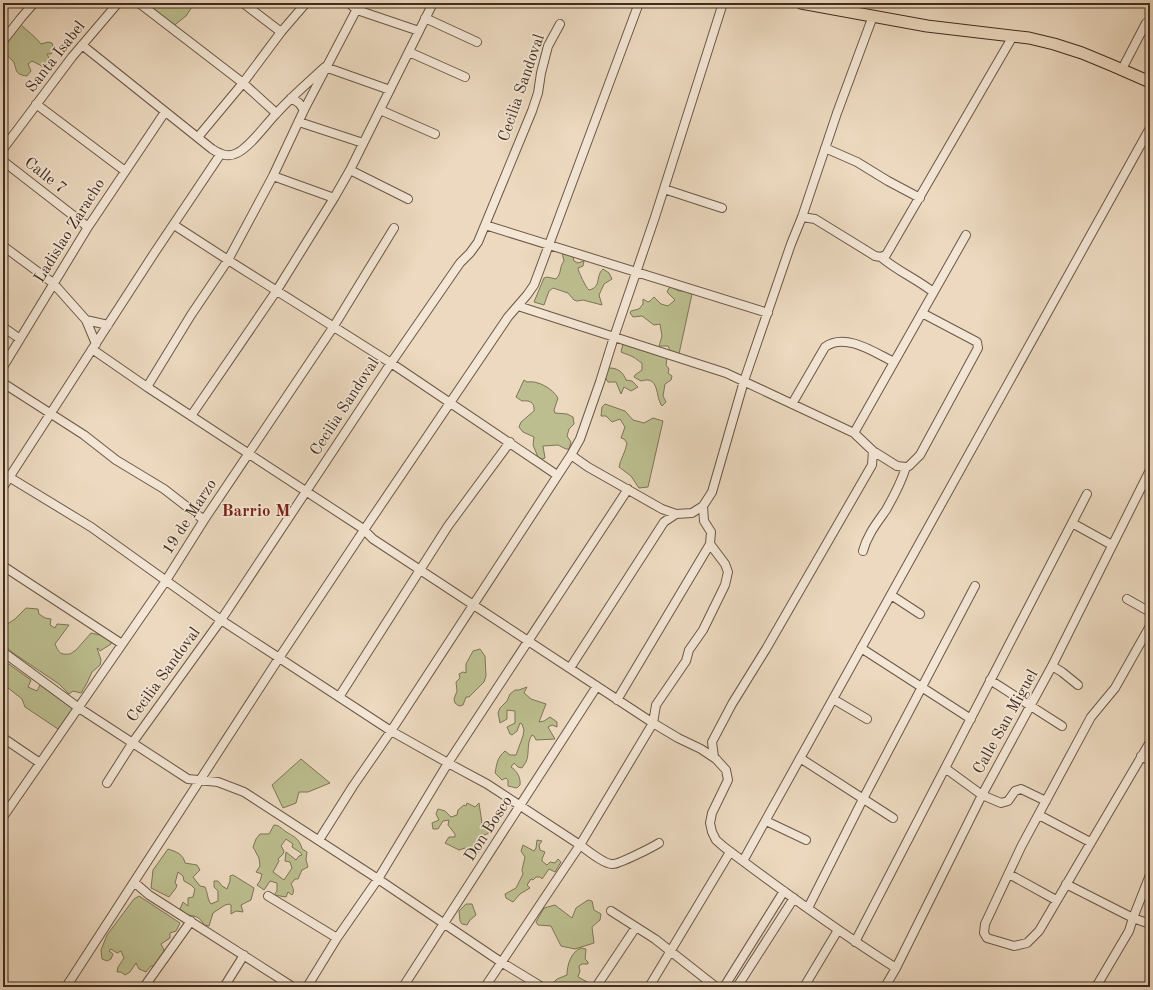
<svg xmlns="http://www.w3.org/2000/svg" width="1153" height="990" font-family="'Old Standard TT',serif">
<rect width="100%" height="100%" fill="#ecd9bf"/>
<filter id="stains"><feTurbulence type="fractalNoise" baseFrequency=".005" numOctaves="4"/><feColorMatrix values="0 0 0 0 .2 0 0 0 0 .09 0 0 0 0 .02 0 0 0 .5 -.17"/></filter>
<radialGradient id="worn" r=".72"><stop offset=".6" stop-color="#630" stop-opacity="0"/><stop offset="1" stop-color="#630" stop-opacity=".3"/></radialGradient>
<!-- green -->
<path fill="#bcbe8f" stroke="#7e7557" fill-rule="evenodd" d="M 155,3 L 196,3 L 192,7 L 186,16 L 172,27 L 151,7 Z
M 20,24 C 27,31 35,36 41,44 L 48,42 L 52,43 L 54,49 L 51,54 L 47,54 L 49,58 L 48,62 L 44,67 L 32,61 L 28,64 L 31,71 L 27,76 C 13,74 18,70 13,61 C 10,58 6,55 3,52 L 3,47 Z
M 562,252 L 572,253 L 574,261 L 578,263 L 584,261 L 583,266 L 578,268 C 578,271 586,288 589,290 C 602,287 595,276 603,269 L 609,273 L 612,279 L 604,284 L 599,295 L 602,305 L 583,300 L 577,301 L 574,300 L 568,293 L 553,288 L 549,291 L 544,305 L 534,302 L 544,278 L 547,277 L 556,279 C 562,273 559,267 564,261 Z
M 671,287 L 679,291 L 684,291 L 692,294 L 679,354 L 671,352 L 668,346 L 659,346 L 662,336 L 660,324 L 654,325 L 642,316 L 633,317 L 630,313 L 631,311 L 639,309 L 643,304 L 643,299 L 648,302 L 650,301 L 654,297 L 661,304 L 668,306 L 675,300 L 667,292 L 669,288 Z
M 623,344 L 667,358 L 666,365 L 669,369 L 668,373 L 672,376 L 671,380 L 665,384 L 663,396 L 666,402 L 662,406 C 655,397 660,375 641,381 L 634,377 L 635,375 L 642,370 L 642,363 C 638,361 637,359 633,357 C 630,355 625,354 621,352 Z
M 609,368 C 618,368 623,372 626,380 L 632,381 L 638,387 L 631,391 L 624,387 L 621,394 L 616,382 L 608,382 L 605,377 L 605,372 Z
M 524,380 L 527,382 C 538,380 553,389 558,398 L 554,410 L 555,413 L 567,414 L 573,417 L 574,424 L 569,429 L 567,436 L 571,442 L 569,449 L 566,449 L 558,445 L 543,446 L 545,458 L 542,459 L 538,457 L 533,445 L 534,437 L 523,432 L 519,427 L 521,422 L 534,411 C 535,402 529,400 522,401 L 516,397 Z
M 605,404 L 625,411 L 633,420 L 644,423 L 653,418 L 663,421 L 648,487 L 639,488 L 631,476 L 619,467 C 620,460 626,451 627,443 L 624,439 L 621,438 L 625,427 L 620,419 L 612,422 L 606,416 L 601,416 L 602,407 Z
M 26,608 L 38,609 L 39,614 L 45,618 L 51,619 L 50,625 L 55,628 L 57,624 L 69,625 L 55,644 C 59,653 60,655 70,654 L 76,650 L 91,633 L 100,635 L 111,641 L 111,644 L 100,651 L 99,649 L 97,648 L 101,660 L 100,665 L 92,672 L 87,683 L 81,693 L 73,691 L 69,694 L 59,684 L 13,653 L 3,644 L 3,627 L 15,619 Z
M 480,649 L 485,656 L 486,676 L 484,682 L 469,697 L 466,697 L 463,705 L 459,706 L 455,703 L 454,699 L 457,691 L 456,682 L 460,678 L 459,674 L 463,672 L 466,673 L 466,664 L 473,651 Z
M 3,660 L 31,680 L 28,687 L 37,691 L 40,685 L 73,709 L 58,729 L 25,707 L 22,699 L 3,684 Z
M 527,687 L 524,693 L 531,699 L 546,704 L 539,722 L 544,721 L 550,717 L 557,722 L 557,727 L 552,725 L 548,727 L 555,739 L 536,740 L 534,736 L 532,735 C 526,744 530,753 526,762 C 525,764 523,766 522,768 L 518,767 L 514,763 L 511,767 C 517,771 521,778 520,785 L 517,788 L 508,786 L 508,780 L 506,778 L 502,780 L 495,773 C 497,763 497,758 505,751 L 510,755 L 516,755 L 523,736 L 524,730 L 522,724 L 520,723 L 517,731 L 512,735 L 510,734 L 507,727 L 515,723 L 515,711 L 507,710 L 507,719 L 500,723 L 498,713 L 500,708 L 507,701 L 510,694 L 515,690 L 519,690 Z
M 301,759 L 330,783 L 308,792 L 299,792 L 296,803 L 283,808 L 272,785 Z
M 467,803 L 475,807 L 479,803 L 482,823 L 489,824 L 491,832 L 478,838 L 476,846 L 480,851 L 475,854 L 465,848 L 459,850 L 445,843 L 449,837 L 455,837 L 455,834 L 448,825 L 449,820 L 443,821 L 438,829 L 433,829 L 432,823 L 439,820 L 436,814 L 438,809 L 445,811 L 451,817 L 457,815 L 458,810 L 464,805 L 466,806 Z
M 274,825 C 280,825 282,830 288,833 C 295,837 300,840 302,849 L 307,852 L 306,860 L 308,867 L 302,870 L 298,879 L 295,879 L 291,884 C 293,888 295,891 292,895 L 288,892 L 286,897 L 274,895 L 277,891 L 277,883 L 270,881 L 264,890 L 257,885 L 260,881 L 262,874 L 256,872 L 260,866 L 259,858 L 253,847 L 256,839 L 260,834 L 269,834 ZM 286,839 L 293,844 L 292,847 L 301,853 L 302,855 L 299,856 L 296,860 L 286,852 L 285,861 L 290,862 L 292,868 L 284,880 L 273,872 L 279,861 L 278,859 L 283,854 L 284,851 L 281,846 Z
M 537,840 L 542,841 L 539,845 L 540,850 L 545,852 L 542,859 L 542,861 L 547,865 L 550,862 L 555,863 L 558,859 L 561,862 L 555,872 L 549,869 L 542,879 L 540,877 L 536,877 L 533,880 L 531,879 L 527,885 L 530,888 L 520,894 L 513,902 L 506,898 L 505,894 L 516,888 L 523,874 L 522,870 L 525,857 L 521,851 L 523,845 L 534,851 L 536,848 Z
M 168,849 C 177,852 183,854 185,863 L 197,865 L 200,870 L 193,877 L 200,886 L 205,887 C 208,893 207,899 211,904 L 218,901 L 218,891 L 214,887 L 214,881 L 218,881 L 222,886 L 227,889 L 230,881 L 230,876 L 233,875 L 254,888 L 251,900 L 241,905 L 243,912 L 236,911 L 231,914 L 231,905 L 229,904 L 225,905 L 213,913 L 209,926 L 204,925 C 200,917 196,916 187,915 L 180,909 L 183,902 L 188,906 L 188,898 L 193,897 L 195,889 L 191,885 L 184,881 L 183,876 L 178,872 L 175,883 L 177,885 L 176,888 L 169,897 L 151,888 L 153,870 Z
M 139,896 L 180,923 L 176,931 L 170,933 L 170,938 L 161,944 L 164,950 L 158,965 L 151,966 L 146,972 L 139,969 L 136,963 L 130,972 L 125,975 L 121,972 L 117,972 L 118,967 L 124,958 L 121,951 L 117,953 L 111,949 L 109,951 L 113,954 L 111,959 L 107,961 L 102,959 L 101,950 L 107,935 L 134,899 Z
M 588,900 L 592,901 L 594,910 L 601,914 L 600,920 L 592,927 L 594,943 L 575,949 L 561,946 L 551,926 L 538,925 L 536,922 L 544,908 L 555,905 L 572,918 L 576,908 Z
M 466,904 L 472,904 L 476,915 L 470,920 L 467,925 L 462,924 L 460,921 L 459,911 Z
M 581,948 L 586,949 L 585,959 L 588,962 L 588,964 L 582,964 L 579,966 L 580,971 L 578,977 L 593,985 L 592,987 L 551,987 L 551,985 L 557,979 L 567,975 C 567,965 571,952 581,948 Z"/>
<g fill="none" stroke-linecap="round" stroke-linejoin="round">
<defs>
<path id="minor" d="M 139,3 L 243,83 L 276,113
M 243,3 L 281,32
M 349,3 L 357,10 L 419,31
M 425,18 L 477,42
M 3,41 L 21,18 L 34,3
M 82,45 L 212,149 C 220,154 228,158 237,153 C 250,147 266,124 276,114 C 291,97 309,82 325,67 L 390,90
M 409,52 L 465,77
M 1122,69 L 1146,23
M 291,98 L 299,103 L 304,110
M 36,104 L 125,171
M 380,110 L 435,134
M 299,122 L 363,143
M 198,137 L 243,83 L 281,32 L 306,3
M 825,148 L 857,162 L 888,181 L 920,198
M 3,149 L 72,57 L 118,3
M 3,161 L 88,227
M 350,170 L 408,199
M 273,176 L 334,198
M 664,189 L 722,208
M 802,217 L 815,219 L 875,256 L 881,257 L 886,255 L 1013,36
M 174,225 L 228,260 L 391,363 L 557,475
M 485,225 L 768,313
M 3,246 L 53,283 L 86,320 L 96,344
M 881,257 C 897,271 917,279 933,292
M 518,306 L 726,373 L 854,433 L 873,451 L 897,466 L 906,467 L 909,466 L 920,455 L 978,348 L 977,342 L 922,313
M 86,320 L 108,325
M 3,327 L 20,339
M 92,349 L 147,387 L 362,528 L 373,539 L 653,723 L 678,738 L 701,749 L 716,759 L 726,770 L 728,780 L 712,813 L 710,823 L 712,832 L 716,840 L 724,847 C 780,889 837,931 896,968
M 3,367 L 88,227 L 165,112
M 3,383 L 84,435 L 116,460 L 164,489 L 204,520
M 147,387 L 191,315 L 228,260 L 273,176 L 304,110 L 360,3
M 792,404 L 825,347 C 846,332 875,353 894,362
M 191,416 L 277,290 L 334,198 L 350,170 L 433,3
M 854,433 L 966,235
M 571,455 L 580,439 L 600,382 L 614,337 L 655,217 L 723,3
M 9,477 L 91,527 L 221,620 L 391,731 L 448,763 L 487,784 L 580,845 L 653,723 L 656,705 L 686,661 L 689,650 L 703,630 L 725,585 L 728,572 L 725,564 L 710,544 L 711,532 L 704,521 L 703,506
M 3,487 L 153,255 L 220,155
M 1072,523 L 1112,545
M 863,551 C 867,535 877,523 886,510 C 894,496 901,483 906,467
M 3,566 L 122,644
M 891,595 L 920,614
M 1127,599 L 1150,612
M 1150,626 L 1115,688 L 1091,717 L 1021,847 L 985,924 L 984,933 L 987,938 L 1014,946 L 1027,943 L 1039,931 L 1150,742
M 861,648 L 971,719
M 3,652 L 79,708 L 188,779 L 218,782 L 244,792 L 378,879 L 501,962 L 542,987
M 1052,666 L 1062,672 L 1078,685
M 570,668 L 664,522 L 676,514
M 990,680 L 1062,726
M 339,697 L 448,526 L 510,442
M 833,699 L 867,719
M 617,700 L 710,544
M 3,738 L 40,763
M 1141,756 L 1150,761
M 714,757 L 712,742 L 732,704 L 766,649 L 872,465 L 873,451
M 800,758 L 893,818
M 945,768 L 982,795 L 1001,803 L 1008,801 L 1015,791 L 1021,789 L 1046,801
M 107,783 L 133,742 L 221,620 L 391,363 L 460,263 L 470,253 L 478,242 L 532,111 L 538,93 L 541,73 L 548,46 L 560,24
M 1039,815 L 1090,842
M 3,817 L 165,582 L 204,520 L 334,326 L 394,228
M 766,821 L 806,840
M 319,840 L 353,786 L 391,731 L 571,455 L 588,467 L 662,509 L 676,514 L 692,513 L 703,506 L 712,492 L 744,381 L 791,244 L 802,217 L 837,113 L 873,16
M 743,861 L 1150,128
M 1009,874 L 1056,900
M 134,882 L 149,895 L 293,987
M 1066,884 L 1133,918 L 1150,924
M 268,896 L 337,938
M 808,908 L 863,799 L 975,586
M 611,911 L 655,939 L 716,987
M 855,942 L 1087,494
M 66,987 L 279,658 L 364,530 L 508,317 L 527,295 L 534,285 L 639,3
M 144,987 L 191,921
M 224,987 L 244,955
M 307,987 L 337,938 L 378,879 L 448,763 L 628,489
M 403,987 L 597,686
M 485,987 L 580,845 C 587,850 605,865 613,864 C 619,864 653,847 659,843
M 596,987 L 636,927
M 649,987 L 730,852
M 724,987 L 784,891
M 737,987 L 794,898
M 804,987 L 838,930
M 885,987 L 896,968 L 982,795 L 1052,666 L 1150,470
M 1096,987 L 1129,931 L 1133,918 L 1150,875"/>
<path id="major" d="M 801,3 L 927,26 L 1029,38 L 1054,44 L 1082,53 L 1111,65 L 1150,82"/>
</defs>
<!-- minor casing -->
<use href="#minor" stroke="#6b5747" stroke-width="10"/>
<!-- major casing -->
<use href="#major" stroke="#402c1f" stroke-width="13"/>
<!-- minor -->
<use href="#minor" stroke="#f3e6d5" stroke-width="8"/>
<!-- major -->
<use href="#major" stroke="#ecd9bf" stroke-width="11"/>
</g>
<g text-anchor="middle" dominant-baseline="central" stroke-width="3.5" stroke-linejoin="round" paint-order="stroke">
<!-- street labels -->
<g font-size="16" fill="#402c1f" stroke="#f3e6d5">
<text transform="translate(56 57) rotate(-52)">Santa Isabel</text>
<text transform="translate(522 88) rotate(-71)">Cecilia Sandoval</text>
<text transform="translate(45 176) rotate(38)">Calle 7</text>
<text transform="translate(70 231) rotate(-58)">Ladislao Zaracho</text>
<text transform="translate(345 407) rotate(-57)">Cecilia Sandoval</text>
<text transform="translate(190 517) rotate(-57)">19 de Marzo</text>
<text transform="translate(164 675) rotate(-54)">Cecilia Sandoval</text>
<text transform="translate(1006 722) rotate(-61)">Calle San Miguel</text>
<text transform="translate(489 829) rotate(-57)">Don Bosco</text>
</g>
<!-- neighbourhood labels -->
<g font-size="17" font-weight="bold" fill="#7a1f14" stroke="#f3e6d5">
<text x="256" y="511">Barrio M</text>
</g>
</g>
<!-- margin -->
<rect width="1153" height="990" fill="none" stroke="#ecd9bf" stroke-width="16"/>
<rect x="4" y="4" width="1145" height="982" fill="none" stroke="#402c1f" stroke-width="2"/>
<rect x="8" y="8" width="1137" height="974" fill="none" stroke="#402c1f"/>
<rect width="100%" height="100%" filter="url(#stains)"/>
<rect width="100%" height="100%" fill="url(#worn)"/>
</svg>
